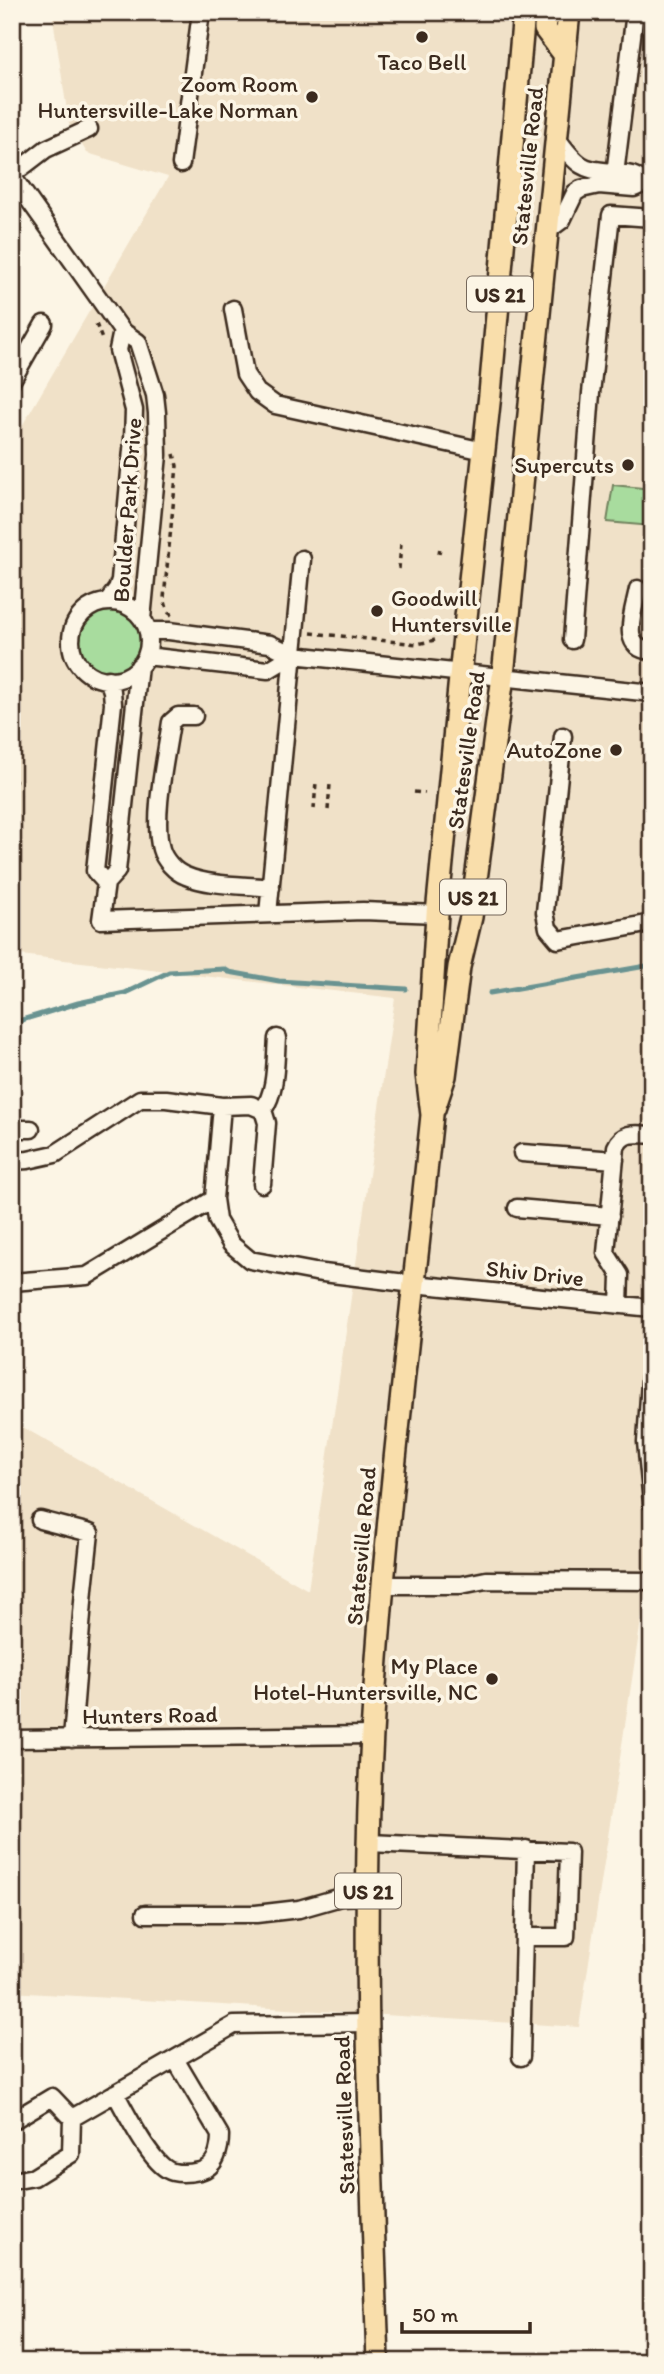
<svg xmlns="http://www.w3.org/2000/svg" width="664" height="2374" font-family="Itim,sans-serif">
<rect width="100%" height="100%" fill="#fcf5e5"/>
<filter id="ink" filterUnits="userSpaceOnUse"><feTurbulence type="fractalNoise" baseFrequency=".0143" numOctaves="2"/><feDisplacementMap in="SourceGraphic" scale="14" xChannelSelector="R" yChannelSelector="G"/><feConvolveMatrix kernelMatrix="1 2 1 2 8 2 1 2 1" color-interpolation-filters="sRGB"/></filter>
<g filter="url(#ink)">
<!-- built -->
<path fill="#f0e1c8" d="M 52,12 L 652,12 L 652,1548 L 579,2027 L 12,1992 L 12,1421 L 308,1590 L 395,998 L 12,954 L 12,443 L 168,177 L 87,153 L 69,124 Z"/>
<!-- green -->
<path fill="#a8dc9e" stroke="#72835e" stroke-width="2" d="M 613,485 L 652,489 L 652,526 L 607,522 Z
M72 641a38 38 0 1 1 76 0a38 38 0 1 1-76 0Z"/>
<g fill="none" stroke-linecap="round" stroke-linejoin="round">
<!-- stream -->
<path stroke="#699391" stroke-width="5" d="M 490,993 L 652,965
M 12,1023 L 78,1003 L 125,993 L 169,972 L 224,969 L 229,972 L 279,981 L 406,989"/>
<defs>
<path id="minor" d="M 556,137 C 586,179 587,166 632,175 C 639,177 643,183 652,183
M 181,164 L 201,12
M 615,174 L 635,12
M 12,175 L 46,149 L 89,129
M 12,176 L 122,331 L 138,342 L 155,395 L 157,413 L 158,455 L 142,619
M 547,231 L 562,220 L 575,193 L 581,189 L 599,185 L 634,188 L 645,183
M 233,309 L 245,374 L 257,392 L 275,405 L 484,451
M 12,380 L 44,324
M 638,589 C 634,611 618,649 652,651
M 107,602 L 117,589 L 120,580 L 133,439 L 134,410 L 118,350 L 122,331
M71 641a39 39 0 1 1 78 0a39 39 0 1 1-78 0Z
M 148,631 L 169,631 L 270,644 L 293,655 L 652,693
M 572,640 L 591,393 L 611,215 L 652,218
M 146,656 L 268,670 L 293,655
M 108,679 L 112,691 L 113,704 L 95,871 L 106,883 L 117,871 L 139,666
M 194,716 L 178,716 L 171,722 C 166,757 152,817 161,849 C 164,860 175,872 186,876 C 209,886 245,885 271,888
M 563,736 L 545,912 L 548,928 L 558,940 L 652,923
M 106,883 L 101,920 L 363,911 L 437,914
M 268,914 L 302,559
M 222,1106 L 251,1105 L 263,1110 L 267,1123 L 262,1184
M 263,1110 C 277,1090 275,1062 277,1038
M 12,1129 L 31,1129
M 522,1153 L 615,1160
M 12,1161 L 28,1160 L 55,1154 L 140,1099 L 166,1099 L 222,1106 L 214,1199 L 217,1220 L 231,1244 L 250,1260 L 315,1272 L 414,1284 L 652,1308
M 517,1208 L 610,1216
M 12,1282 L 87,1276 L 214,1199
M 619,1305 L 620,1275 L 606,1253 L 616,1147 C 623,1131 636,1134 652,1135
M 652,1351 L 646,1442 L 652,1503
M 40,1520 L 90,1533 L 84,1589 L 72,1739
M 384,1585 L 461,1585 L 486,1580 L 652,1581
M 12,1739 L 372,1735
M 369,1843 L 569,1852 L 566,1937 L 525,1937
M 145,1914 L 256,1914 L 299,1909 L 341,1897 L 367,1896
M 521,2057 L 526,1849
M 115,2093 C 126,2112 152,2167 173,2172 C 181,2174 191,2173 200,2171 C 216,2167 220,2149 220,2135 L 175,2059
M 72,2118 L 234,2025 L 368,2023
M 12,2121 L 52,2097 L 72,2118 L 71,2154 L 34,2177 L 12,2181"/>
<path id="major" d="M 546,12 L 545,29 L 564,54
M 434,1109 L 445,1076 L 459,967 L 471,917 L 503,676 L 569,12
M 378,2362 C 371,2153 361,1943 372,1734 C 384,1527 411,1321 432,1115 L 427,1074 L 437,914 L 464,636 L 490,394 L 524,12"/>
</defs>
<!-- minor casing -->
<use href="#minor" stroke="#3b2a1e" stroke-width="21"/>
<!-- major casing -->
<use href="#major" stroke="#3b2a1e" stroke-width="26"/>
<!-- path -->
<path stroke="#3b2a1e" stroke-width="3.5" stroke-dasharray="5 5" stroke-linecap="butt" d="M 96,324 L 103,342
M 645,335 L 648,308
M 439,554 L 440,547
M 399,569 L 401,543
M 433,606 L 440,607
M 172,615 L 168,612 L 164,598 L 177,466 L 174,454
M 311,633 L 417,644 L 435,640
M 12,781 L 23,782
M 414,792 L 425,793
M 12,795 L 22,796
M 314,809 L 316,782
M 328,810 L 330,784"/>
<!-- minor -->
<use href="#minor" stroke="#fcf5e5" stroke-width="16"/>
<!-- major -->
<use href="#major" stroke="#f9deab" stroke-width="21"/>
</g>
</g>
<!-- markers -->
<g fill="#3b2a1e" stroke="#fcf5e5" stroke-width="2.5">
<circle cx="422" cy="37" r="7"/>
<circle cx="312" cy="97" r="7"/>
<circle cx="628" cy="465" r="7"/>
<circle cx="377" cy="611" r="7"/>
<circle cx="616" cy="750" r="7"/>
<circle cx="492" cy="1679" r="7"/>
</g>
<g text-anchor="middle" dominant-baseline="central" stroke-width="7" stroke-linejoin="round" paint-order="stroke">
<!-- shield labels -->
<g fill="#fcf5e5" stroke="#75675a" stroke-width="2">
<rect x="467" y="276.5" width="66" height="35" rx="5"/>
<rect x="440" y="879.5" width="66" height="35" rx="5"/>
<rect x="335" y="1873.5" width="66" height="35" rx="5"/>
</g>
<g font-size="21" font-weight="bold" fill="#3b2a1e">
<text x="500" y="294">US 21</text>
<text x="473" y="897">US 21</text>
<text x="368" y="1891">US 21</text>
</g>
<!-- poi labels -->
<g font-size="23" fill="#3b2a1e" stroke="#fcf5e5" text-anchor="end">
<text x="422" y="62" text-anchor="middle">Taco Bell</text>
<text x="298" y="84">Zoom Room<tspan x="298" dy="26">Huntersville-Lake Norman</tspan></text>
<text x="614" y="465">Supercuts</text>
<text x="391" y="598" text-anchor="start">Goodwill<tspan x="391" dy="26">Huntersville</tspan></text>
<text x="602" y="750">AutoZone</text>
<text x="478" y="1666">My Place<tspan x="478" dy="26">Hotel-Huntersville, NC</tspan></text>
</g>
<!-- street labels -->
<g font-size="23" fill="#3b2a1e" stroke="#fcf5e5">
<text transform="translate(527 166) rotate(-84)">Statesville Road</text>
<text transform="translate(127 510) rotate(-86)">Boulder Park Drive</text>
<text transform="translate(466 750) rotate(-82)">Statesville Road</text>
<text transform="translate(535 1273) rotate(6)">Shiv Drive</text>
<text transform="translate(361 1546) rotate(-85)">Statesville Road</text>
<text transform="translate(150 1715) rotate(-1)">Hunters Road</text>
<text transform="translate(344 2115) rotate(-92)">Statesville Road</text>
</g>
</g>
<!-- margin -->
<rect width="664" height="2374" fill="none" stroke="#fcf5e5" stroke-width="42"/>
<rect x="21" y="21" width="622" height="2332" fill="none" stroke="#3b2a1e" stroke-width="2.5" filter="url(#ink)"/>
<!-- scale -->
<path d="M402 2322v10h128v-10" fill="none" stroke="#3b2a1e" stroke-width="3.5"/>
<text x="412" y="2322" font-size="21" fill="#3b2a1e" stroke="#fcf5e5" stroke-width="5" paint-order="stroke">50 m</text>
</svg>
